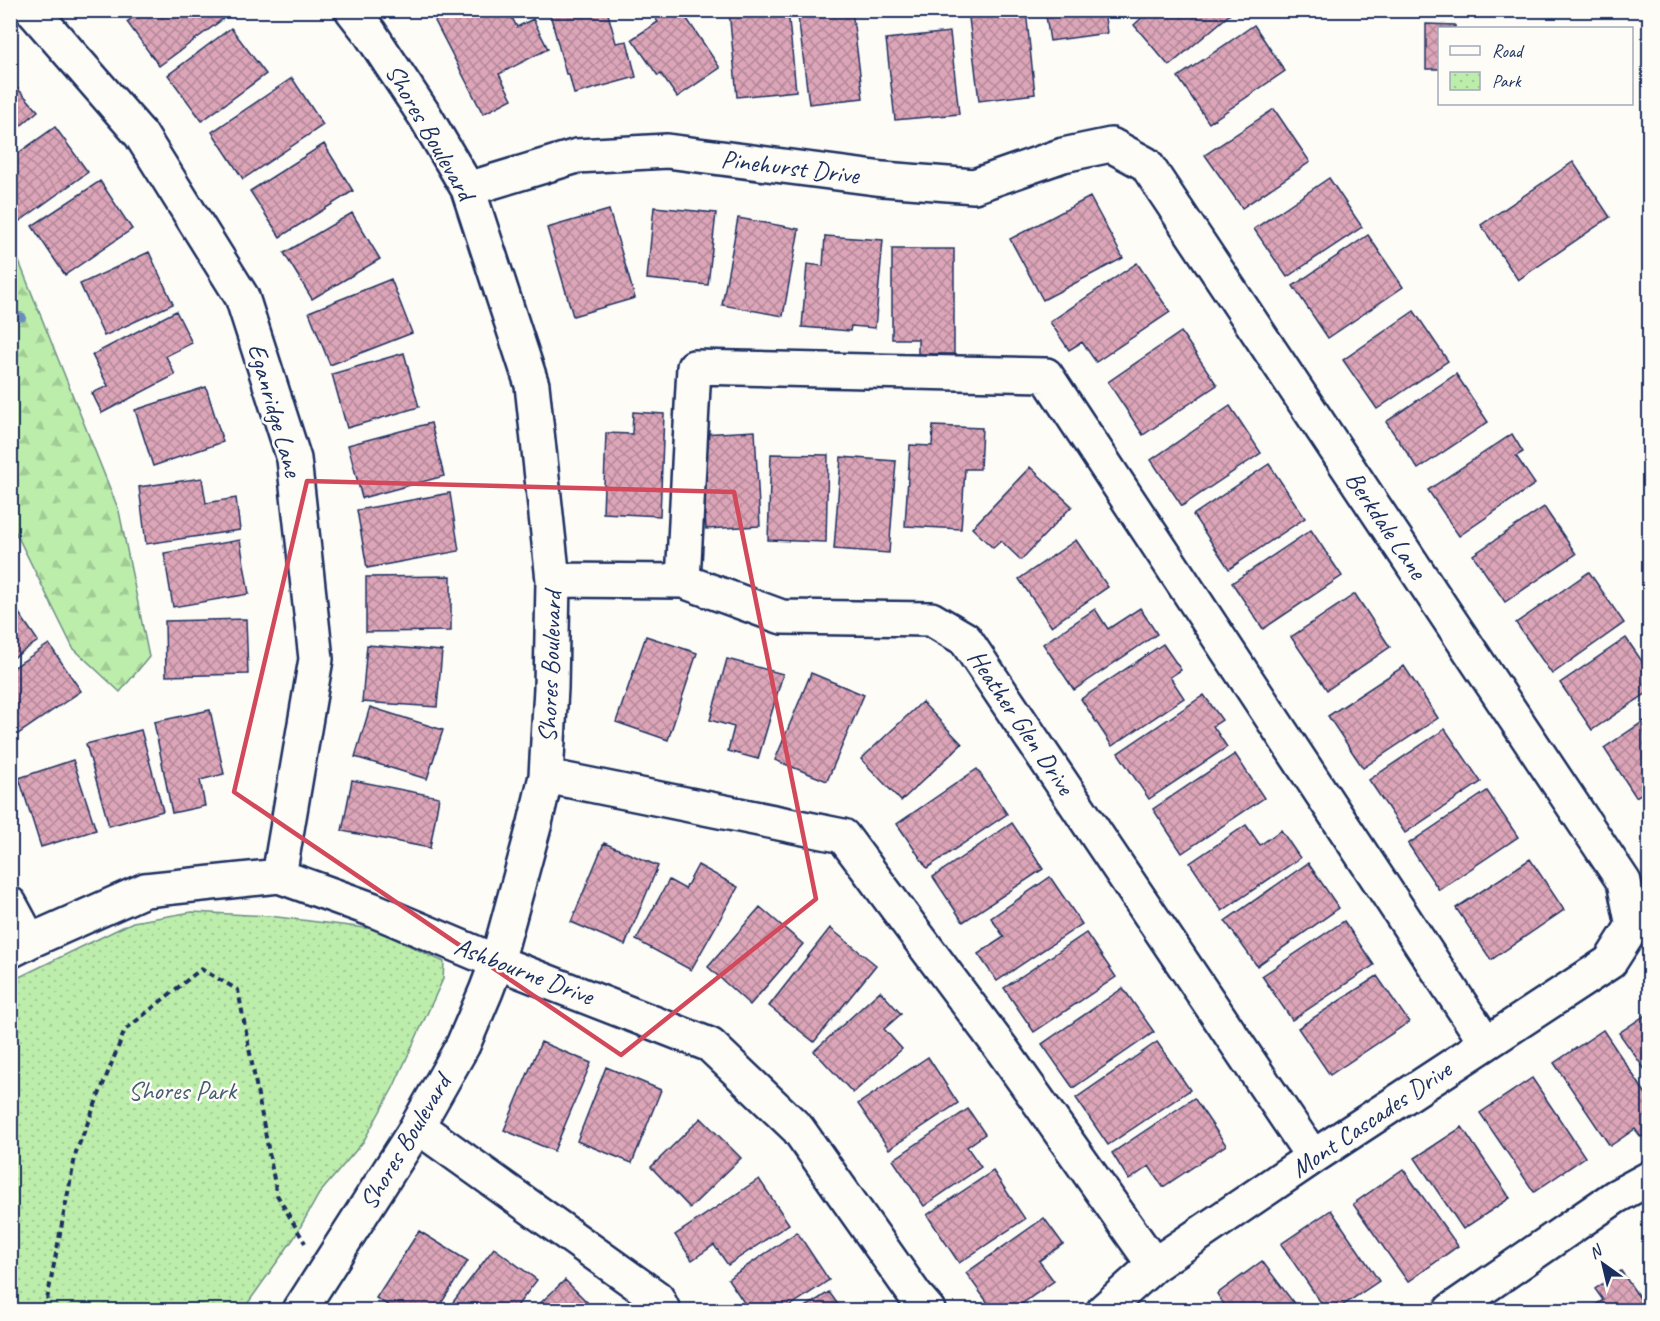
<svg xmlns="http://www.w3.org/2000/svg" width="1660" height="1321" font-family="Caveat,sans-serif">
<defs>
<pattern id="forest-firs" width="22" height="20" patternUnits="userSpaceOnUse" patternTransform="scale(1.5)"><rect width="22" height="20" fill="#bdedab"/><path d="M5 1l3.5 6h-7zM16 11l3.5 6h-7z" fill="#a2cc96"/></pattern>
<pattern id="park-dots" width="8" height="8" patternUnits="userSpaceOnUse" patternTransform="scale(1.5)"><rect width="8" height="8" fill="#bdedab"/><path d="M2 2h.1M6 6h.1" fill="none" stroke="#a2cc96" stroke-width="1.8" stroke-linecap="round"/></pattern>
<pattern id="building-cross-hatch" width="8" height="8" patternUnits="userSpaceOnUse" patternTransform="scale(1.5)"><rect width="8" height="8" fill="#dda5b8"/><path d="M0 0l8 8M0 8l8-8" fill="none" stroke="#b28799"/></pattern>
</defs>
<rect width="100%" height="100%" fill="#fdfcf7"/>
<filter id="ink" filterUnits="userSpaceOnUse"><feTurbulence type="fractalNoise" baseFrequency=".0167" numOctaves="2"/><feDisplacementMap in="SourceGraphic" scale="12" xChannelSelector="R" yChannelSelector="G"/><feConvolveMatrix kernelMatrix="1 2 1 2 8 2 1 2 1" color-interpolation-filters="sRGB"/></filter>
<g filter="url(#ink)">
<!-- forest -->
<path fill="url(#forest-firs)" stroke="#6c8e84" stroke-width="1.5" d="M 10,246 L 14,249 L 119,511 L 149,657 L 120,692 L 73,648 L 11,523 Z"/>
<!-- park -->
<path fill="url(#park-dots)" stroke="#6c8e84" stroke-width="1.5" d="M 192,912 L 269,916 L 374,929 L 444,962 L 443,979 L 393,1088 L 363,1142 L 319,1194 L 294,1238 L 243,1310 L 11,1310 L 10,1227 L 14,1215 L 10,1210 L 11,981 L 133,922 Z"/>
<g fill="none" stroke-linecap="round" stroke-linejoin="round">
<!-- stream -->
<path stroke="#6b8ebc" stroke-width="9" d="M 10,315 L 22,317"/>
</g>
<!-- building -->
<path fill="url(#building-cross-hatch)" stroke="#1b2f5e" stroke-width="1.5" d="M 142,10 L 217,10 L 223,19 L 159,66 L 127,22 Z
M 456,10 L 508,10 L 517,27 L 533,19 L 548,49 L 499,74 L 512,99 L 483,114 L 435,21 Z
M 549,10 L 607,10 L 616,43 L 627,41 L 636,77 L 574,94 L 569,74 L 566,74 Z
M 666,10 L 681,10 L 720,68 L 677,97 L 661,74 L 658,76 L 632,39 L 658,22 L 655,18 Z
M 729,10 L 788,10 L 796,91 L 737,97 Z
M 852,10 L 863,98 L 809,104 L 798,16 Z
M 1045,10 L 1104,10 L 1107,33 L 1050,41 Z
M 1150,10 L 1235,10 L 1169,66 L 1134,25 Z
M 1026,11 L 1035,94 L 979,101 L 969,18 Z
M 1426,24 L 1455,25 L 1455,28 L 1440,28 L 1440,69 L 1426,69 Z
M 1254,25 L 1285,71 L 1209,123 L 1178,77 Z
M 231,28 L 266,74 L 202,121 L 168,75 Z
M 950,32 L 959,114 L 895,120 L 886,39 Z
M 292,78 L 323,125 L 243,179 L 212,132 Z
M 10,80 L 38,111 L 10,135 Z
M 1274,109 L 1310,162 L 1242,208 L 1205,155 Z
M 55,127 L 88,172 L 20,221 L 10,208 L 10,159 Z
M 324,144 L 353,191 L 280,237 L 250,191 Z
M 1573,162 L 1610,217 L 1518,280 L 1481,225 Z
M 1329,178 L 1362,227 L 1287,277 L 1254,229 Z
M 100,181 L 132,229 L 65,275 L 32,226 Z
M 1090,197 L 1123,258 L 1043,300 L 1010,239 Z
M 654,207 L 716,213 L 708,285 L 647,279 Z
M 609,210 L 635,298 L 573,316 L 547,228 Z
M 352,213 L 380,259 L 312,299 L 284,253 Z
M 738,218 L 799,229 L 783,316 L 722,305 Z
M 1368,235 L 1403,287 L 1328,338 L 1293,286 Z
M 825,236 L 883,240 L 875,328 L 851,326 L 850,331 L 802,327 L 807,264 L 823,266 Z
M 892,249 L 954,249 L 954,354 L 918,354 L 918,339 L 892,339 Z
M 149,252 L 173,304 L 104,336 L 80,284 Z
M 1137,263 L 1170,312 L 1096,362 L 1082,342 L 1069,350 L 1050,322 Z
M 391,279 L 412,333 L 330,365 L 309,312 Z
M 176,311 L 192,343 L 166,356 L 175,375 L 102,413 L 92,393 L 108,386 L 92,355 Z
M 1414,311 L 1448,361 L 1377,409 L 1343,360 Z
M 1181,332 L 1217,385 L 1143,435 L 1108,382 Z
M 404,353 L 419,407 L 347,428 L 332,374 Z
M 1456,374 L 1488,422 L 1418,469 L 1386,422 Z
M 206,387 L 223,442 L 153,466 L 135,410 Z
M 1230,406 L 1261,453 L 1182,506 L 1151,460 Z
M 633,412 L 664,414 L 660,516 L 603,513 L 606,433 L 632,434 Z
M 431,423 L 444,476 L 362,498 L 348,445 Z
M 933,426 L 982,428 L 980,469 L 965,469 L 961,529 L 905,526 L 910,445 L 932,446 Z
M 755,431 L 760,526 L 706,529 L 701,434 Z
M 1512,434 L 1523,452 L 1516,456 L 1535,484 L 1459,536 L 1428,490 Z
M 771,454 L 828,455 L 826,542 L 768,540 Z
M 841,457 L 896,461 L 889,553 L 834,549 Z
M 1269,464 L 1305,518 L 1229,569 L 1193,515 Z
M 1030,467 L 1072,506 L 1021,560 L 1001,541 L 993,548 L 972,528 Z
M 202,478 L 206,503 L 236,498 L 240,530 L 146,544 L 139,487 Z
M 450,493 L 459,551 L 367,568 L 357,510 Z
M 1544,507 L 1576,554 L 1505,602 L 1473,555 Z
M 1311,530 L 1342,576 L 1263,629 L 1232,583 Z
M 240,540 L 249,594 L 173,607 L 164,553 Z
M 1076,540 L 1108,587 L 1051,626 L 1019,579 Z
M 1589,572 L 1624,623 L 1552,674 L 1516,623 Z
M 451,576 L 451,631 L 366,632 L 366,577 Z
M 1355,594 L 1390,647 L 1327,690 L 1291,637 Z
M 10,600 L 38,641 L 10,660 Z
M 1140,608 L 1157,634 L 1074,690 L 1043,644 L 1095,609 L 1108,629 Z
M 246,619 L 248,674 L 166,676 L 165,621 Z
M 646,636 L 697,653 L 668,740 L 616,722 Z
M 1626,638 L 1650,673 L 1650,691 L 1592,730 L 1560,683 Z
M 49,644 L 81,691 L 12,738 L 10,670 Z
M 1163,644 L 1181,670 L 1170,677 L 1184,698 L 1112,746 L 1081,699 Z
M 367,645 L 442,651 L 437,707 L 362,702 Z
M 727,659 L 783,674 L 758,759 L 728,751 L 734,727 L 710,720 Z
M 1404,666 L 1438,718 L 1363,768 L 1328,716 Z
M 811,673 L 864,695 L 827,781 L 775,760 Z
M 1204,695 L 1222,720 L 1213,726 L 1227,747 L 1149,799 L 1118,753 Z
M 922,702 L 962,744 L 901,801 L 861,759 Z
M 370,707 L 443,730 L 427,779 L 355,757 Z
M 210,710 L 224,774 L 200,780 L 205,806 L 172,813 L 154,722 Z
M 1650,717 L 1650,788 L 1636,797 L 1604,748 Z
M 1445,729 L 1481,782 L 1405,833 L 1369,780 Z
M 141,730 L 163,811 L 109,826 L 86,744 Z
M 1235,754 L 1264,798 L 1182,853 L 1153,809 Z
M 73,760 L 96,830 L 41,847 L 19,778 Z
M 977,769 L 1007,814 L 927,868 L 897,824 Z
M 352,780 L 439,797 L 430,848 L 342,831 Z
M 1487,791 L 1518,837 L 1439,890 L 1408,844 Z
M 1012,823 L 1043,869 L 963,922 L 933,877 Z
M 1246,825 L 1260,845 L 1281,830 L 1300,858 L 1222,911 L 1190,863 Z
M 604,843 L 658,866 L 625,945 L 571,922 Z
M 1530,859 L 1564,910 L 1491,960 L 1456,908 Z
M 1308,863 L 1339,908 L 1257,966 L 1225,921 Z
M 698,865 L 738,887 L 691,970 L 636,940 L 669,880 L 685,889 Z
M 1050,877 L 1082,924 L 997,981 L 978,954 L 1004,937 L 991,918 Z
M 760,907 L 803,944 L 750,1005 L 708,967 Z
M 1344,921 L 1374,965 L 1292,1020 L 1262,976 Z
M 830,928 L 876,965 L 814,1042 L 769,1006 Z
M 1086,933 L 1116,977 L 1034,1032 L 1004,988 Z
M 1377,976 L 1409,1022 L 1330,1075 L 1298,1028 Z
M 1123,988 L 1154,1032 L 1073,1088 L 1042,1044 Z
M 880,991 L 901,1014 L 884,1029 L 902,1049 L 853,1093 L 814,1051 Z
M 1650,1012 L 1650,1077 L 1619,1033 Z
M 1603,1030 L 1650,1100 L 1650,1132 L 1641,1137 L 1635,1129 L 1610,1146 L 1554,1063 Z
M 541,1042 L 591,1063 L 554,1151 L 504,1130 Z
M 1157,1042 L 1190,1090 L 1108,1145 L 1076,1098 Z
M 928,1057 L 958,1103 L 889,1149 L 858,1104 Z
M 606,1067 L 661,1090 L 632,1163 L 577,1141 Z
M 1532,1078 L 1585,1157 L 1534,1192 L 1480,1113 Z
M 1194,1098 L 1226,1145 L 1163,1187 L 1149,1166 L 1129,1180 L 1112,1153 Z
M 968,1109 L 985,1134 L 967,1147 L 981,1167 L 924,1206 L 893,1160 Z
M 701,1118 L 741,1158 L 690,1208 L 651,1167 Z
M 1462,1127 L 1510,1198 L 1463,1229 L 1415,1158 Z
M 1403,1169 L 1458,1246 L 1408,1282 L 1353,1204 Z
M 993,1171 L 1025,1219 L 959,1263 L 927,1215 Z
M 759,1179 L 789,1224 L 728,1265 L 714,1245 L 692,1260 L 675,1235 Z
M 1331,1210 L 1379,1281 L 1336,1310 L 1326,1310 L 1281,1244 Z
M 1044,1218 L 1063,1244 L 1039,1261 L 1054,1281 L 1013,1310 L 993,1310 L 966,1273 Z
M 419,1231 L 468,1261 L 437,1310 L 396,1310 L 376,1298 Z
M 797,1232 L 829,1280 L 784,1310 L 749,1310 L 728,1279 Z
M 494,1248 L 537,1280 L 514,1310 L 447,1310 Z
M 1262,1261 L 1299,1310 L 1306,1305 L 1311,1310 L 1228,1310 L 1217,1294 Z
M 1621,1271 L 1648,1310 L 1588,1310 L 1603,1300 L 1595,1289 Z
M 565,1280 L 589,1304 L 583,1310 L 533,1310 Z
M 829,1292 L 842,1310 L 801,1310 Z"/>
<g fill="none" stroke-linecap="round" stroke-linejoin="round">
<defs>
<path id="minor" d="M 32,10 L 141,135 L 242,297 L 294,459 L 316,659 L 279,876
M 468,189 L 577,156 L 667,151 L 883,179 L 974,186 L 1063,155 L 1111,145 L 1146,164 L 1624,882 L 1633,926 L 1610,962 L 1313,1157 L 1154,1265 L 1104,1310
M 553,580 L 683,581 L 782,617 L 931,619 L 965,639 L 1313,1157
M 683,581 L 694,367 L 1046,375 L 1486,1043
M 546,776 L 843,836 L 1001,1048 L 1154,1265
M 10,904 L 30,941
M 10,951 L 30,941 L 145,890 L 279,876 L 371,909 L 497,962 L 710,1045 L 798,1129 L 915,1295 L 928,1310
M 417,1126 L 657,1298 L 663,1310
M 300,1310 L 412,1135 L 463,1045 L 486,991 L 497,962 L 535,823 L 546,776 L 551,688 L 553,580 L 532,385 L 468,189 L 425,116 L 370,33 L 352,10
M 1451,1310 L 1615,1197 L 1650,1178"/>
</defs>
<!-- minor casing -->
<use href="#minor" stroke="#1b2f5e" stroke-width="38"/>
<!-- path -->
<path stroke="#1b2f5e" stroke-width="4" stroke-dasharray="6 4.5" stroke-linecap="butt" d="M 45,1310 L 76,1152 L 125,1030 L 201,969 L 238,990 L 277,1195 L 305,1243"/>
<!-- minor -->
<use href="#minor" stroke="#fdfcf7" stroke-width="33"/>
</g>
</g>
<!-- marked area -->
<path fill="none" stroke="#d1495b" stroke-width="4.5" stroke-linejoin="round" d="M 307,481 L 734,492 L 816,899 L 621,1055 L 234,792 Z"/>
<g text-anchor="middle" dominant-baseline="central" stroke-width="5" stroke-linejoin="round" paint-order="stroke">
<!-- street labels -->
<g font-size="26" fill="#1b2f5e" stroke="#fdfcf7">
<text transform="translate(430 132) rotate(60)">Shores Boulevard</text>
<text transform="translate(790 167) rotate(7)">Pinehurst Drive</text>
<text transform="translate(275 410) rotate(74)">Eganridge Lane</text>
<text transform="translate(1386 525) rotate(56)">Berkdale Lane</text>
<text transform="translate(550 667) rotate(-88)">Shores Boulevard</text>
<text transform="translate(1021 722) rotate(56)">Heather Glen Drive</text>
<text transform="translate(524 971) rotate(21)">Ashbourne Drive</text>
<text transform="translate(1371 1119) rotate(-34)">Mont Cascades Drive</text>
<text transform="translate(405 1142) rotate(-59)">Shores Boulevard</text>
</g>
<!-- park labels -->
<g font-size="26" fill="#445e71" stroke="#fdfcf7">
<text x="182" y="1090">Shores Park</text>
</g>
</g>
<!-- margin -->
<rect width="1660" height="1321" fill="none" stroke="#fdfcf7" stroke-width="36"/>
<rect x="18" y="18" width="1624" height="1285" fill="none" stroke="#1b2f5e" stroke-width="2" filter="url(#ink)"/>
<!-- legend -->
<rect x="1438" y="27" width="195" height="78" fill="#fdfcf7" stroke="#a3aaba" stroke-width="1.5"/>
<rect x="1450" y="46" width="30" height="9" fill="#fdfcf7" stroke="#a3aaba" stroke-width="1.5"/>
<text x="1492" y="57" font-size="18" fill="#1b2f5e">Road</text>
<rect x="1450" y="72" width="30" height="18" fill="url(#park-dots)" stroke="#a3aaba" stroke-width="1.5"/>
<text x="1492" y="87" font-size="18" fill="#1b2f5e">Park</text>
<!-- north arrow -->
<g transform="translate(1603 1264) rotate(326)" stroke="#fdfcf7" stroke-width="4.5" paint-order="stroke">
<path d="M0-4.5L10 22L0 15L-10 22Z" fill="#1b2f5e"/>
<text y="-9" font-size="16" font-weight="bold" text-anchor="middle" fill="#1b2f5e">N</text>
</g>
</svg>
